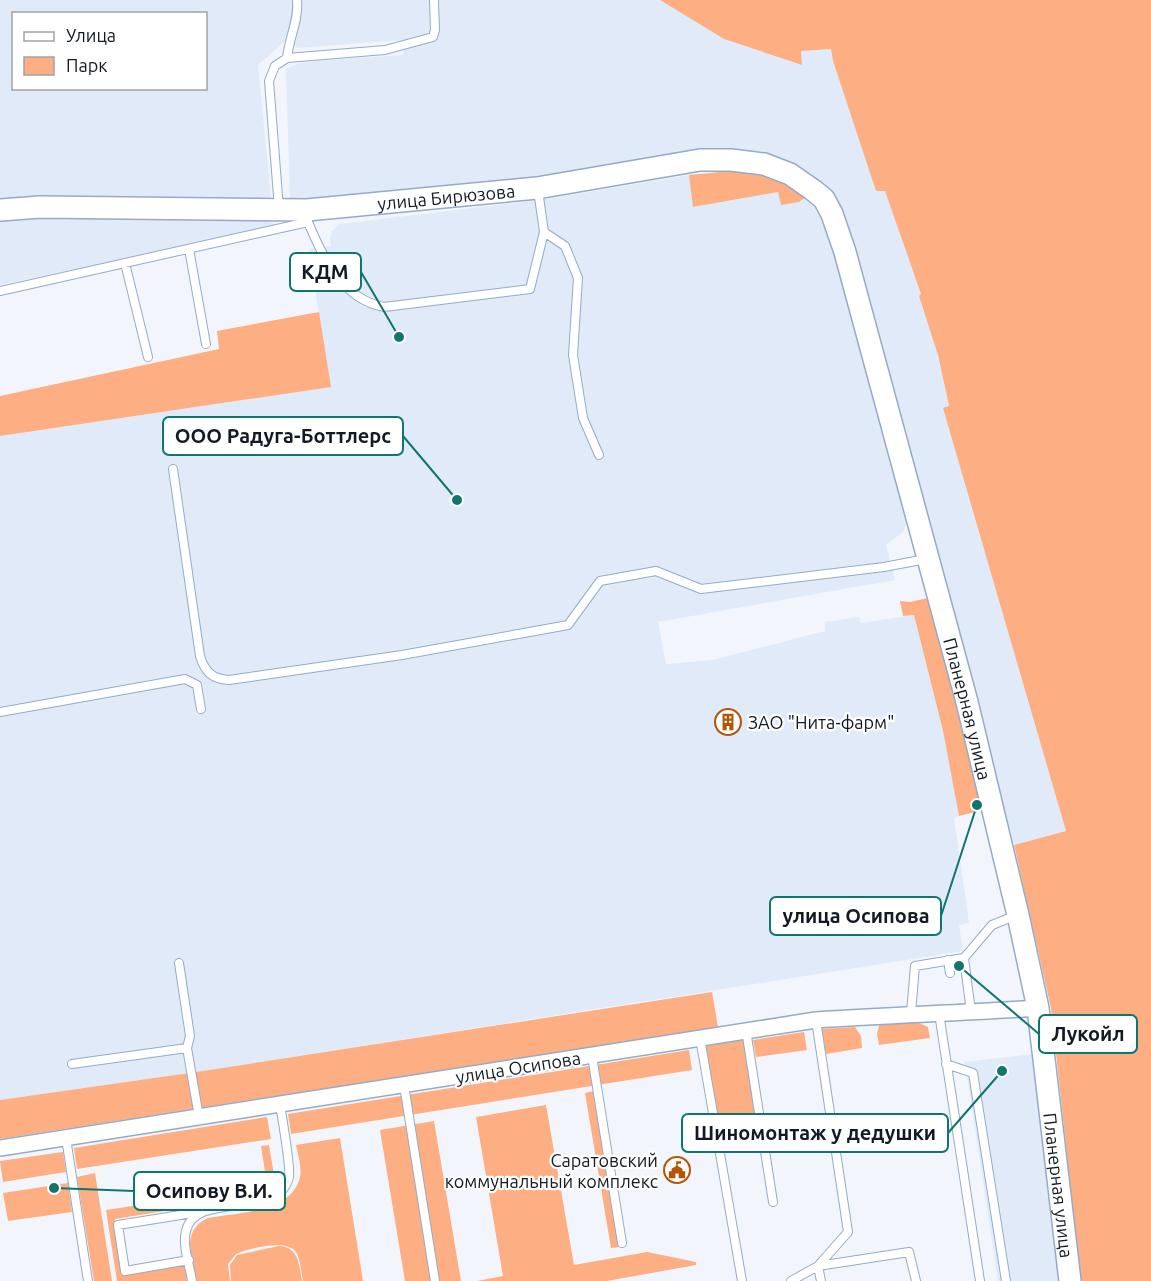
<svg xmlns="http://www.w3.org/2000/svg" width="1151" height="1281" font-family="Ubuntu,sans-serif">
<rect width="100%" height="100%" fill="#f2f6fc"/>
<!-- built -->
<path fill="#e0eaf9" fill-rule="evenodd" d="M 0,0 L 660,0 L 724,39 L 801,65 L 801,51 L 831,49 L 833,61 L 876,191 L 885,191 L 921,294 L 938,355 L 949,407 L 944,408 L 1066,831 L 1014,845 L 976,699 L 853,251 L 793,166 L 559,177 L 353,196 L 290,200 L 286,69 L 300,63 L 316,61 L 403,55 L 404,40 L 297,48 L 285,41 L 258,65 L 271,199 L 40,201 L 0,204 ZM 14,14 L 206,14 L 206,88 L 14,88 Z
M 689,175 L 694,207 L 778,192 L 806,197 L 815,209 L 830,234 L 843,279 L 879,422 L 907,521 L 903,532 L 886,545 L 895,580 L 658,622 L 666,664 L 712,660 L 825,631 L 825,622 L 859,617 L 861,623 L 914,615 L 943,731 L 959,816 L 954,818 L 969,923 L 959,925 L 963,951 L 203,1071 L 0,1100 L 0,436 L 330,387 L 309,249 L 331,246 L 330,237 L 332,231 L 340,224 L 547,199 Z
M 41,217 L 258,218 L 281,226 L 0,285 L 0,221 Z
M 1032,1054 L 1059,1281 L 998,1281 L 965,1062 Z"/>
<!-- green -->
<path fill="#fdae82" d="M 660,0 L 1151,0 L 1151,1281 L 1081,1281 L 1051,1008 L 1014,845 L 1066,831 L 943,408 L 949,406 L 938,355 L 919,296 L 921,294 L 885,191 L 876,191 L 833,61 L 831,49 L 801,51 L 802,65 L 724,39 Z
M 731,171 L 764,174 L 785,183 L 806,197 L 799,202 L 781,205 L 778,192 L 693,207 L 689,175 Z
M 319,312 L 331,387 L 0,436 L 0,396 L 219,349 L 217,331 Z
M 928,598 L 983,810 L 959,816 L 943,731 L 914,615 L 903,616 L 900,601 L 910,602 Z
M 712,992 L 718,1027 L 0,1139 L 0,1100 L 203,1071 Z
M 917,1022 L 928,1027 L 930,1038 L 879,1045 L 877,1034 L 879,1025 Z
M 855,1027 L 861,1036 L 862,1048 L 826,1054 L 822,1029 Z
M 804,1032 L 807,1050 L 756,1057 L 753,1040 Z
M 744,1040 L 757,1128 L 720,1134 L 706,1046 Z
M 689,1050 L 692,1070 L 291,1134 L 288,1114 Z
M 593,1091 L 620,1247 L 611,1248 L 585,1093 Z
M 546,1105 L 574,1265 L 647,1252 L 696,1262 L 696,1265 L 607,1281 L 477,1281 L 503,1276 L 476,1117 Z
M 267,1117 L 271,1139 L 77,1169 L 74,1148 Z
M 434,1121 L 461,1281 L 405,1281 L 380,1130 Z
M 340,1138 L 363,1281 L 303,1281 C 301,1272 301,1260 296,1252 C 287,1239 249,1248 236,1254 L 228,1264 L 230,1281 L 197,1281 C 192,1257 180,1231 208,1218 C 236,1213 293,1212 300,1177 C 302,1168 298,1154 296,1145 Z
M 269,1145 L 277,1193 L 115,1219 L 123,1274 L 185,1264 L 187,1281 L 117,1281 L 106,1210 L 267,1185 L 261,1146 Z
M 63,1152 L 66,1172 L 3,1182 L 0,1161 Z
M 95,1173 L 112,1281 L 94,1281 L 77,1177 Z
M 68,1183 L 72,1212 L 8,1221 L 3,1193 Z
M 279,1246 C 299,1247 299,1265 302,1281 L 231,1281 L 230,1265 L 237,1255 Z"/>
<g fill="none" stroke-linecap="round" stroke-linejoin="round">
<defs>
<path id="service" d="M 287,58 C 289,38 299,20 297,0
M 538,190 L 544,232 L 565,246 L 578,278 L 573,355 L 583,418 L 599,455
M 279,209 L 269,81 L 275,66 L 287,58 L 385,50 L 433,37 L 435,30 L 434,0
M 308,222 C 323,258 342,299 384,307 L 530,289 L 544,232
M 189,249 L 206,344
M 125,263 L 148,357
M 0,291 L 308,222 L 307,212
M 173,469 L 200,656 C 205,672 212,679 229,680 L 402,655 L 568,625 L 600,581 L 656,571 L 701,589 L 884,567 L 926,559
M 0,712 L 185,679 L 197,685 L 201,709
M 948,960 L 950,973
M 179,963 L 190,1036 L 187,1048 L 199,1117
M 971,1012 L 964,958 L 992,925 L 1017,915
M 911,1013 L 915,966 L 964,958
M 939,1013 L 980,1281
M 816,1020 L 848,1232 L 818,1266 L 821,1281
M 746,1030 L 773,1202
M 700,1038 L 742,1281
M 592,1056 L 622,1243
M 72,1064 L 187,1048
M 946,1064 L 973,1073 L 1006,1281
M 404,1085 L 435,1281
M 66,1138 L 88,1281
M 189,1260 L 125,1271 L 118,1225 L 199,1212
M 192,1281 C 190,1266 182,1246 186,1231 C 195,1190 279,1221 289,1177 C 291,1167 282,1118 280,1104
M 791,1281 L 818,1266 L 909,1252 L 916,1281"/>
<path id="minor" d="M 0,1148 L 816,1020 C 890,1015 964,1013 1038,1008"/>
<g id="secondary">
<path id="s1" d="M 0,210 L 40,207 L 307,210 L 537,188 L 700,160 L 731,160 L 764,164 L 790,174 L 813,190 L 824,199 L 832,214 L 845,252 L 967,702 L 1018,915 L 1038,1008 L 1070,1281"/>
</g>
</defs>
<!-- service casing -->
<use href="#service" stroke="#96aac6" stroke-width="10"/>
<!-- minor casing -->
<use href="#minor" stroke="#96aac6" stroke-width="18"/>
<!-- secondary casing -->
<use href="#secondary" stroke="#96aac6" stroke-width="24"/>
<!-- service -->
<use href="#service" stroke="#fff" stroke-width="8"/>
<!-- minor -->
<use href="#minor" stroke="#fff" stroke-width="15"/>
<!-- secondary -->
<use href="#secondary" stroke="#fff" stroke-width="21"/>
</g>
<!-- icons -->
<defs>
<symbol id="building-ring" viewBox="-11 -11 22 22"><circle r="9.5" fill="#fff" stroke="#b35407" stroke-width="1.5"/><path d="M-4-6H4V6H1V3H-1V6H-4ZM-2.5-4.3h1.7v1.8h-1.7ZM.8-4.3h1.7v1.8H.8ZM-2.5-1h1.7V.8h-1.7ZM.8-1h1.7V.8H.8Z" fill="#b35407"/></symbol>
<symbol id="civic-ring" viewBox="-11 -11 22 22"><circle r="9.5" fill="#fff" stroke="#b35407" stroke-width="1.5"/><path d="M-.6-6.5H3V-4.5H.6V-3L4-1V1h2V6H-6V1h2V-1L-.6-3ZM-1.2 2.5V6h2.4V2.5Z" fill="#b35407"/></symbol>
</defs>
<g fill-rule="evenodd">
<use href="#building-ring" x="713" y="707" width="30" height="30"/>
<use href="#civic-ring" x="662" y="1155" width="30" height="30"/>
</g>
<g text-anchor="middle" dominant-baseline="central" stroke-width="4.5" stroke-linejoin="round" paint-order="stroke">
<!-- street labels -->
<g font-size="18" fill="#131a25" stroke="#fff">
<text stroke="none"><textPath href="#s1" startOffset="447">улица Бирюзова</textPath></text>
<text stroke="none"><textPath href="#s1" startOffset="1368">Планерная улица</textPath></text>
<text transform="translate(518 1067) rotate(-9)">улица Осипова</text>
<text stroke="none"><textPath href="#s1" startOffset="1854">Планерная улица</textPath></text>
</g>
<!-- poi labels -->
<g font-size="18" fill="#131a25" stroke="#fff" text-anchor="start">
<text x="748" y="722">ЗАО "Нита-фарм"</text>
<text x="658" y="1160" text-anchor="end">Саратовский<tspan x="658" dy="21">коммунальный комплекс</tspan></text>
</g>
</g>
<!-- callouts -->
<path fill="none" stroke="#0f766e" stroke-width="2" d="M399 337L361 272M457 500L403 436M977 805L941 916M959 966L1039 1034M1002 1071L948 1133M54 1188L134 1191"/>
<g fill="#0f766e" stroke="#fff" stroke-width="2">
<circle cx="399" cy="337" r="6"/>
<circle cx="457" cy="500" r="6"/>
<circle cx="977" cy="805" r="6"/>
<circle cx="959" cy="966" r="6"/>
<circle cx="1002" cy="1071" r="6"/>
<circle cx="54" cy="1188" r="6"/>
</g>
<g fill="#fff" stroke="#0f766e" stroke-width="2">
<rect x="290" y="253" width="71" height="38" rx="6"/>
<rect x="163" y="417" width="240" height="38" rx="6"/>
<rect x="770" y="897" width="171" height="38" rx="6"/>
<rect x="1039" y="1015" width="98" height="38" rx="6"/>
<rect x="682" y="1114" width="266" height="38" rx="6"/>
<rect x="134" y="1172" width="151" height="38" rx="6"/>
</g>
<g font-size="20" text-anchor="middle" font-weight="bold" fill="#131a25">
<text x="325" y="279">КДМ</text>
<text x="283" y="443">ООО Радуга-Боттлерс</text>
<text x="856" y="923">улица Осипова</text>
<text x="1088" y="1041">Лукойл</text>
<text x="815" y="1140">Шиномонтаж у дедушки</text>
<text x="209" y="1198">Осипову В.И.</text>
</g>
<!-- legend -->
<rect x="12" y="12" width="195" height="78" fill="#ffffff" stroke="#a1a3a8" stroke-width="1.5"/>
<rect x="24" y="32" width="30" height="9" fill="#ffffff" stroke="#a1a3a8" stroke-width="1.5"/>
<text x="66" y="42" font-size="18" fill="#131a25">Улица</text>
<rect x="24" y="57" width="30" height="18" fill="#fdae82" stroke="#a1a3a8" stroke-width="1.5"/>
<text x="66" y="72" font-size="18" fill="#131a25">Парк</text>
</svg>
